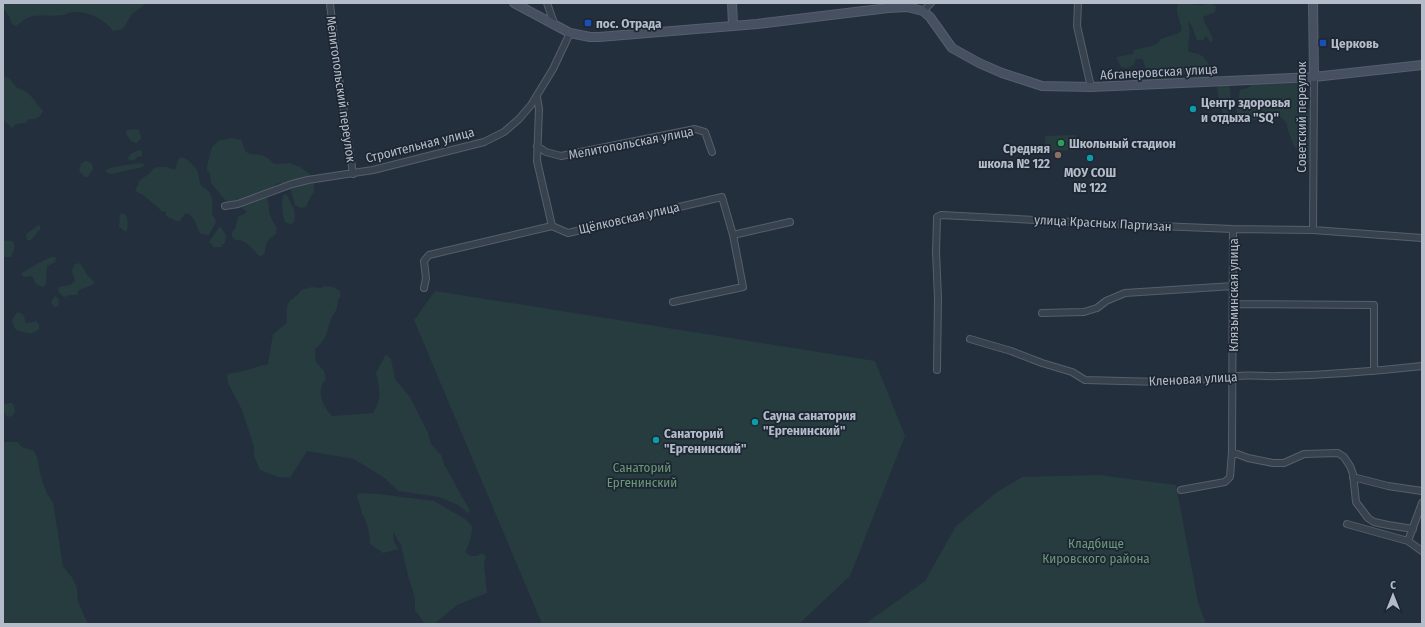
<svg xmlns="http://www.w3.org/2000/svg" width="1425" height="627" font-family="'Fira Sans Condensed',sans-serif">
<rect width="100%" height="100%" fill="#242f3e"/>
<!-- green -->
<path fill="#263c3f" d="M 3,3 L 144,3 L 143,6 L 132,14 L 123,29 L 113,31 C 104,18 84,9 69,13 C 64,14 68,15 63,15 C 52,17 40,14 29,17 C 24,19 21,23 16,26 L 12,24 L 9,16 L 3,8 Z
M 1179,3 C 1189,3 1200,8 1210,3 L 1216,6 L 1215,12 L 1203,17 C 1205,25 1211,32 1213,40 L 1211,43 L 1206,36 L 1203,40 L 1197,40 C 1194,34 1194,28 1189,22 L 1188,24 C 1193,35 1186,42 1189,52 C 1199,54 1203,54 1208,63 C 1210,68 1213,70 1213,76 L 1198,77 L 1186,73 C 1171,85 1145,79 1143,59 L 1136,59 L 1133,65 L 1128,68 L 1121,67 L 1116,57 L 1133,54 L 1134,50 L 1152,46 L 1158,43 L 1161,39 L 1179,33 L 1182,30 L 1177,12 L 1177,6 Z
M 3,76 L 11,80 L 16,87 L 23,90 L 30,95 L 43,111 L 40,116 L 35,119 L 30,119 L 25,123 L 16,124 L 12,128 L 3,119 Z
M 1293,81 L 1299,83 L 1302,87 L 1298,93 L 1299,104 L 1311,108 L 1312,158 L 1307,165 L 1302,161 L 1302,155 L 1294,146 L 1288,131 L 1287,124 L 1282,118 L 1276,115 L 1256,120 L 1241,119 L 1237,115 C 1236,102 1239,100 1240,90 L 1248,88 L 1253,83 Z
M 1228,83 C 1233,92 1230,106 1228,116 L 1225,117 C 1221,111 1217,92 1217,84 Z
M 138,129 L 141,135 L 141,139 L 136,143 L 131,141 L 126,134 L 127,130 Z
M 1076,135 L 1076,150 L 1046,151 L 1045,136 Z
M 232,138 L 241,140 L 246,152 L 250,154 L 262,155 L 269,159 L 273,163 L 276,164 L 290,163 L 300,167 L 310,174 L 314,182 L 314,192 L 311,196 L 306,207 L 301,208 L 295,205 L 289,184 L 278,183 L 269,190 L 262,192 L 250,198 L 241,199 L 236,202 L 226,201 L 211,183 L 210,174 L 207,170 L 207,166 L 212,147 L 216,143 L 221,140 Z
M 142,150 L 142,156 L 137,157 L 135,160 L 130,161 L 128,158 C 131,152 136,151 142,150 Z
M 181,157 C 187,158 195,166 198,172 C 199,176 199,181 201,186 C 214,192 213,201 212,214 C 220,225 213,224 209,235 L 201,234 C 195,226 196,216 186,213 L 180,221 L 176,221 L 166,216 L 166,211 L 163,212 L 143,195 L 135,191 L 140,180 L 150,173 L 153,169 L 158,167 L 167,167 L 175,170 L 178,160 Z
M 85,161 L 88,161 L 92,164 L 93,169 L 88,177 L 85,177 L 79,171 L 81,164 Z
M 139,163 L 144,164 L 143,167 L 111,174 L 107,173 L 105,170 L 114,167 Z
M 286,194 C 291,203 299,214 292,224 L 286,223 C 281,215 282,204 283,196 Z
M 263,198 L 267,198 C 269,202 268,204 269,208 C 269,216 273,222 277,228 L 276,234 C 269,238 265,243 265,252 L 263,255 L 259,256 C 253,250 249,243 240,240 C 238,240 236,240 234,239 L 232,236 L 232,232 L 235,229 L 238,217 L 246,213 L 247,211 L 244,210 L 241,206 L 244,204 Z
M 120,214 L 125,214 C 128,219 129,227 126,232 L 119,227 Z
M 39,225 L 41,228 L 31,240 L 27,240 L 26,234 Z
M 220,226 L 226,235 L 225,242 L 221,247 L 214,247 L 209,242 Z
M 3,238 L 6,241 L 13,241 L 15,247 L 11,257 L 3,257 Z
M 51,257 L 56,257 L 55,262 L 47,266 L 46,284 L 43,287 L 36,284 L 32,276 L 24,277 L 21,274 C 29,268 42,261 51,257 Z
M 79,263 L 83,267 L 87,275 L 95,282 L 92,285 L 79,290 L 77,295 L 69,295 L 65,297 C 59,294 58,292 59,287 L 70,285 L 75,281 L 72,271 L 74,265 Z
M 325,286 L 333,287 L 340,291 L 341,296 C 337,300 338,303 337,308 C 336,312 332,315 331,319 C 327,331 326,341 315,349 L 316,362 L 324,371 L 326,379 C 315,391 323,406 332,416 L 373,413 C 382,399 380,389 376,373 L 386,354 L 391,359 L 395,379 L 410,397 L 428,433 L 431,444 L 441,455 L 444,464 L 470,511 L 468,513 L 458,505 L 439,497 L 398,491 L 386,479 L 354,459 L 307,451 L 290,478 L 279,477 L 260,470 L 254,456 L 254,447 L 242,410 L 228,383 L 227,374 L 239,372 L 268,364 L 273,334 L 287,323 C 287,315 285,305 291,300 C 296,296 298,295 301,290 L 312,287 L 321,288 Z
M 435,291 L 875,361 L 905,436 L 850,576 L 799,624 L 542,624 L 414,320 Z
M 55,296 L 58,298 L 59,304 L 56,307 L 53,306 L 51,302 Z
M 17,312 L 23,314 L 26,323 L 36,321 L 39,324 L 39,329 C 30,337 26,332 16,330 C 10,320 12,321 17,312 Z
M 9,403 L 12,403 L 14,406 L 15,412 L 12,416 L 7,417 L 3,410 L 3,405 Z
M 3,442 L 17,442 L 22,447 L 34,451 L 37,457 L 41,477 L 47,494 L 53,502 L 63,566 L 73,579 L 77,588 L 78,602 L 88,624 L 3,624 Z
M 1099,475 L 1176,485 L 1198,602 L 1206,624 L 865,624 L 925,581 L 956,526 L 997,492 L 1022,477 Z
M 359,493 L 379,494 L 434,501 L 465,519 L 472,526 C 472,535 470,543 465,552 L 470,556 L 477,556 L 482,553 L 486,557 L 484,564 L 487,593 L 457,605 L 434,624 L 425,624 L 415,610 L 415,598 L 408,576 L 401,545 L 393,532 L 394,542 L 399,549 L 383,553 L 370,544 C 370,533 367,522 362,513 C 360,508 360,503 357,497 Z"/>
<g fill="none" stroke-linecap="round" stroke-linejoin="round">
<defs>
<path id="street" d="M 547,3 L 555,26
M 1078,3 L 1077,26 L 1091,87
M 330,4 L 337,64 L 353,174
M 923,11 L 931,3
M 537,97 L 539,109 L 537,161 L 552,226
M 537,146 L 546,152 L 561,156 L 695,129 L 705,132 L 712,152
M 225,206 L 238,204 L 292,184 L 308,180 L 373,170 L 484,142 L 504,132 L 519,119 L 531,105 L 553,69 L 570,33
M 1313,230 L 1314,77
M 424,288 L 426,278 L 424,261 L 429,255 L 552,226 L 568,233 L 722,197 L 733,235 L 790,222
M 673,302 L 743,287 L 733,235
M 1234,304 L 1374,305 L 1374,371
M 1042,313 L 1084,312 L 1097,308 L 1106,301 L 1125,293 L 1233,286
M 970,339 L 1011,351 L 1042,363 L 1072,372 L 1085,380 L 1161,382 L 1225,378 C 1242,373 1261,377 1279,376 C 1327,375 1375,371 1422,366
M 937,370 L 938,298 L 936,252 L 937,217 L 941,215 L 1110,224 L 1233,229 L 1313,230 L 1422,238
M 1232,452 L 1248,458 L 1273,463 L 1284,463 L 1304,454 L 1338,453 L 1344,457 L 1350,466 L 1353,474 L 1356,502 L 1368,518 L 1374,522 L 1388,525 L 1413,529
M 1353,477 L 1388,486 L 1422,491
M 1181,490 L 1225,482 L 1230,477 L 1232,452 L 1233,229
M 1347,524 L 1408,541 L 1422,551
M 1408,541 L 1422,503"/>
<path id="secondary" d="M 514,3 L 570,33 L 590,37 L 599,37 L 757,24 L 888,8 L 907,7 L 923,11 L 930,17 L 952,48 L 979,63 L 1002,73 L 1042,86 L 1091,87 L 1314,77 L 1422,65
M 732,3 L 733,25
M 1313,3 L 1314,77"/>
</defs>
<!-- street casing -->
<use href="#street" stroke="#565f6c" stroke-width="8"/>
<!-- secondary casing -->
<use href="#secondary" stroke="#565f6c" stroke-width="10"/>
<!-- street -->
<use href="#street" stroke="#38414e" stroke-width="6"/>
<!-- secondary -->
<use href="#secondary" stroke="#465061" stroke-width="8"/>
</g>
<!-- markers -->
<g fill="#1a4fb4" stroke="#1d2633" stroke-width="1.5">
<rect x="584" y="19" width="8" height="8" rx="2"/>
<rect x="1319" y="39" width="8" height="8" rx="2"/>
</g>
<g fill="#0f9aa8" stroke="#1d2633" stroke-width="1.5">
<circle cx="1193" cy="109" r="4"/>
<circle cx="1090" cy="158" r="4"/>
<circle cx="755" cy="422" r="4"/>
<circle cx="656" cy="440" r="4"/>
</g>
<circle fill="#2e9e5b" stroke="#1d2633" stroke-width="1.5" cx="1061" cy="143" r="4"/>
<circle fill="#8d6e63" stroke="#1d2633" stroke-width="1.5" cx="1058" cy="155" r="4"/>
<g text-anchor="middle" dominant-baseline="central" stroke-width="3.5" stroke-linejoin="round" paint-order="stroke">
<!-- poi labels -->
<g font-size="13" font-weight="bold" fill="#b4bcc9" stroke="#1d2633" text-anchor="start">
<text x="596" y="23">пос. Отрада</text>
<text x="1331" y="43">Церковь</text>
<text x="1201" y="102">Центр здоровья<tspan x="1201" dy="15">и отдыха "SQ"</tspan></text>
<text x="1069" y="143">Школьный стадион</text>
<text x="1050" y="148" text-anchor="end">Средняя<tspan x="1050" dy="15">школа № 122</tspan></text>
<text x="1090" y="172" text-anchor="middle">МОУ СОШ<tspan x="1090" dy="15">№ 122</tspan></text>
<text x="763" y="415">Сауна санатория<tspan x="763" dy="15">"Ергенинский"</tspan></text>
<text x="664" y="433">Санаторий<tspan x="664" dy="15">"Ергенинский"</tspan></text>
</g>
<!-- street labels -->
<g font-size="13" fill="#b4bcc9" stroke="#1d2633">
<text transform="translate(1159 72) rotate(-3)">Абганеровская улица</text>
<text transform="translate(341 89) rotate(82)">Мелитопольский переулок</text>
<text transform="translate(1301 117) rotate(-90)">Советский переулок</text>
<text transform="translate(631 143) rotate(-11)">Мелитопольская улица</text>
<text transform="translate(420 145) rotate(-14)">Строительная улица</text>
<text transform="translate(629 218) rotate(-13)">Щёлковская улица</text>
<text transform="translate(1103 223) rotate(3)">улица Красных Партизан</text>
<text transform="translate(1233 295) rotate(-90)">Клязьминская улица</text>
<text transform="translate(1193 379) rotate(-3)">Кленовая улица</text>
</g>
<!-- park labels -->
<g font-size="13" fill="#6b9a76" stroke="#1d2633">
<text x="642" y="467">Санаторий<tspan x="642" dy="15">Ергенинский</tspan></text>
<text x="1096" y="543">Кладбище<tspan x="1096" dy="15">Кировского района</tspan></text>
</g>
</g>
<!-- border -->
<rect width="1425" height="627" fill="none" stroke="#b4bcc9" stroke-width="8"/>
<!-- north arrow -->
<g transform="translate(1393 595)" stroke="#1d2633" stroke-width="3" paint-order="stroke">
<path d="M0-3L7 15L0 10L-7 15Z" fill="#b4bcc9"/>
<text y="-6" font-size="11" font-weight="bold" text-anchor="middle" fill="#b4bcc9">С</text>
</g>
</svg>
